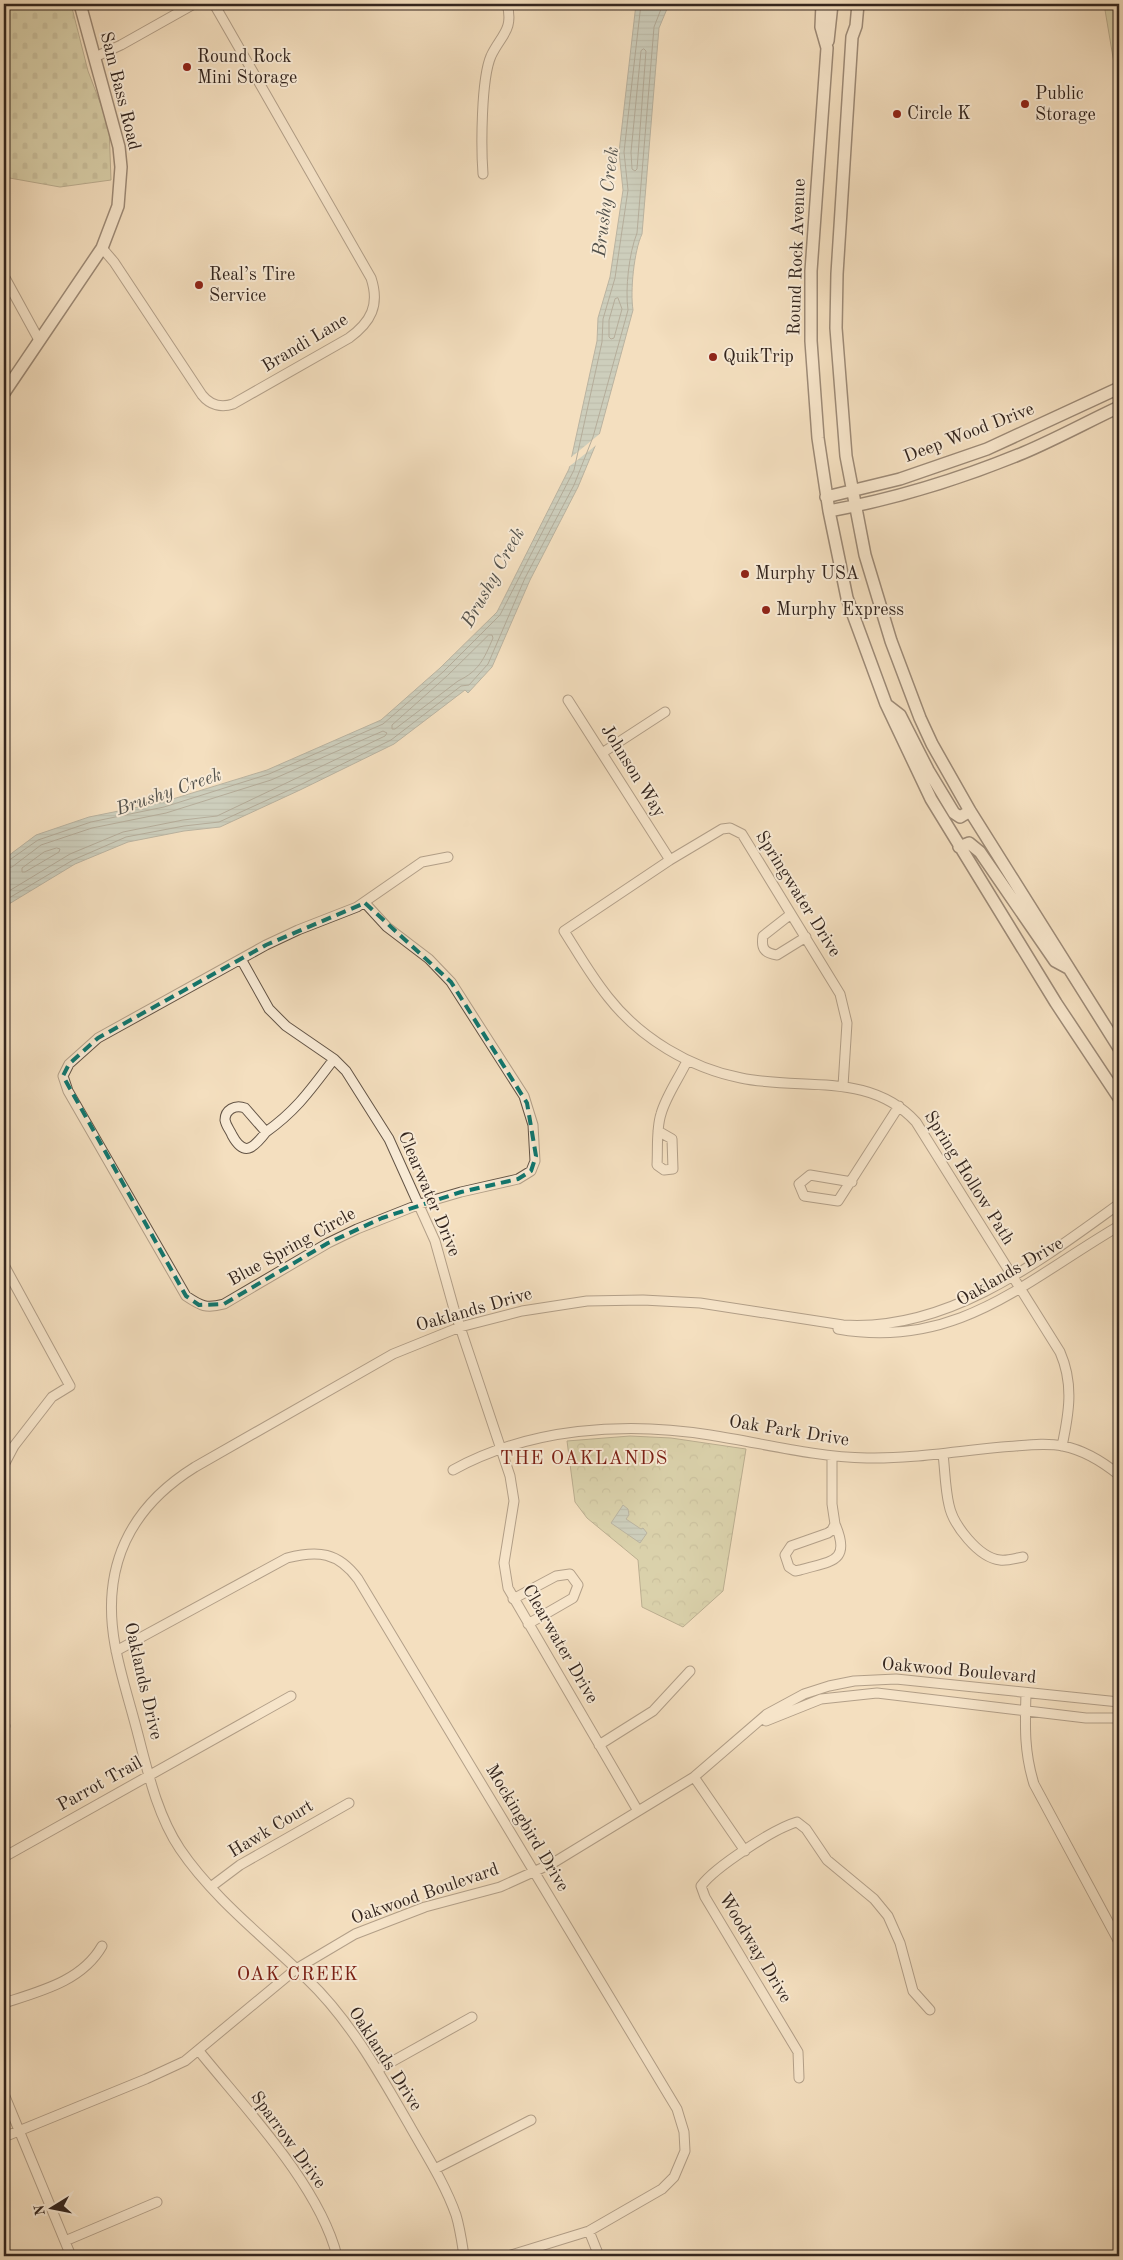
<svg xmlns="http://www.w3.org/2000/svg" width="1123" height="2260" font-family="'Old Standard TT',serif">
<defs>
<pattern id="forest-crowns" width="20" height="18" patternUnits="userSpaceOnUse" patternTransform="scale(1.25)"><rect width="20" height="18" fill="#bbc292"/><path d="M2 6a3 3 0 1 1 6 0M12 15a3 3 0 1 1 6 0" fill="none" stroke="#999d77"/></pattern>
<pattern id="cemetery-stones" width="16" height="16" patternUnits="userSpaceOnUse" patternTransform="scale(1.25)"><rect width="16" height="16" fill="#bbc292"/><path d="M2 7V4a2 2 0 0 1 4 0v3zM10 15v-3a2 2 0 0 1 4 0v3z" fill="#999d77"/></pattern>
<pattern id="water-rules" width="6" height="5" patternUnits="userSpaceOnUse" patternTransform="scale(1.25)"><rect width="6" height="5" fill="#9ebbb9"/><path d="M0 2.5h6" fill="none" stroke="#819896"/></pattern>
</defs>
<rect width="100%" height="100%" fill="#f4dfbf"/>
<filter id="stains"><feTurbulence type="fractalNoise" baseFrequency=".004" numOctaves="4"/><feColorMatrix values="0 0 0 0 .2 0 0 0 0 .09 0 0 0 0 .02 0 0 0 .5 -.17"/></filter>
<radialGradient id="worn" r=".72"><stop offset=".6" stop-color="#630" stop-opacity="0"/><stop offset="1" stop-color="#630" stop-opacity=".3"/></radialGradient>
<!-- grass -->
<path fill="#bbc292" stroke="#777458" d="M 1104,4 L 1119,4 L 1119,93 Z"/>
<!-- forest -->
<path fill="url(#forest-crowns)" stroke="#777458" d="M 630,1436 L 671,1438 L 746,1449 L 723,1591 L 683,1627 L 642,1607 L 638,1560 L 587,1518 L 575,1502 L 567,1441 Z"/>
<!-- cemetery -->
<path fill="url(#cemetery-stones)" stroke="#777458" d="M 4,4 L 71,4 L 88,71 L 109,126 L 111,180 L 60,187 L 4,177 Z"/>
<!-- water -->
<path fill="url(#water-rules)" stroke="#737f7b" d="M 636,4 L 669,4 L 659,28 L 642,234 C 634,251 630,291 633,310 L 598,439 L 578,487 L 530,580 L 492,667 L 468,693 L 465,690 L 394,744 L 300,790 L 220,827 L 184,831 L 128,842 L 75,864 L 4,907 L 4,859 L 36,835 L 89,817 L 163,802 L 267,770 L 381,720 L 440,668 L 497,612 L 569,469 L 597,341 L 598,318 L 610,277 L 623,190 L 619,152 Z
M 623,1505 L 628,1509 L 629,1515 L 626,1519 L 641,1529 L 643,1528 L 647,1533 L 640,1543 L 611,1523 Z"/>
<!-- pier -->
<path fill="#f4dfbf" d="M 602,432 L 599,443 L 566,469 L 569,459 Z"/>
<g fill="none" stroke-linecap="round" stroke-linejoin="round">
<!-- shore -->
<path stroke="#68706c" stroke-width="1" d="M 644,49 L 646,51 L 637,169 L 635,171 L 632,169 L 631,152 L 641,51 Z
M 618,298 L 622,309 L 614,338 L 611,339 L 609,337 L 609,320 L 615,299 Z
M 489,635 L 492,635 L 493,638 C 484,659 479,671 458,681 L 395,729 L 392,729 L 392,725 L 447,676 Z
M 57,848 L 60,849 L 59,852 L 25,872 L 22,872 L 22,868 L 44,852 Z
M 4,862 L 8,861 L 38,840 L 91,822 L 164,807 L 269,774 L 383,724 L 443,672 L 500,615 L 574,470 L 602,342 L 603,319 L 615,278 L 628,190 L 624,152 L 641,4
M 4,868 L 12,867 L 41,845 L 92,828 L 166,813 L 271,780 L 383,731 L 387,733 L 385,736 L 217,816 L 183,820 L 123,832 L 70,854 L 4,894
M 4,901 L 73,860 L 126,837 L 184,826 L 219,822 L 298,786 L 391,740 L 461,686 L 469,685 L 488,664 L 525,578 L 574,485 L 593,437 L 628,310 C 625,289 629,253 637,233 L 654,27 L 663,4"/>
<defs>
<path id="street" d="M 95,57 L 121,45 L 194,4
M 483,174 C 481,148 481,79 491,56 C 501,35 514,30 507,4
M 102,248 L 114,262 L 202,395 C 210,405 221,408 233,404 L 349,338 C 371,322 380,305 371,278 L 214,4
M 4,276 L 39,340
M 568,700 L 670,860
M 602,753 L 665,712
M 365,903 L 387,927 L 429,959 L 451,982 L 524,1096 L 533,1125 L 535,1161 L 531,1171 L 518,1179 L 461,1192 L 420,1204 L 357,1229 L 328,1243 L 224,1304 C 206,1309 201,1306 186,1296 L 68,1091 L 63,1076 L 69,1064 L 98,1038 L 266,945 L 298,930 L 357,907 L 422,862 L 448,857
M 791,914 L 763,936 C 761,948 764,953 777,955 L 806,937
M 241,959 L 269,1009 L 286,1026 L 334,1059 L 346,1071 L 389,1139 L 435,1241 L 454,1309 L 510,1476 L 514,1501 L 504,1563 L 508,1588 L 638,1811
M 843,1086 L 847,1023 L 840,994 L 742,834 L 730,828 L 722,829 L 670,860 L 564,931 C 578,953 591,976 608,997 C 640,1038 690,1068 741,1078 C 803,1091 869,1071 916,1122 L 1060,1352 C 1074,1384 1069,1413 1062,1446
M 658,1131 L 672,1139 L 673,1169 L 664,1170 L 657,1165 C 658,1149 656,1129 661,1114 C 666,1096 679,1078 687,1061
M 266,1132 C 253,1149 244,1157 232,1135 C 230,1130 226,1126 225,1120 C 225,1110 235,1104 245,1108 L 266,1132 C 297,1110 311,1089 334,1059
M 852,1182 L 810,1175 L 799,1184 L 804,1196 L 838,1201 L 899,1106
M 4,1265 L 70,1386 L 52,1397 L 14,1446 L 4,1465
M 838,1329 C 956,1350 1025,1281 1119,1226
M 943,1454 C 945,1470 945,1488 949,1505 C 953,1525 979,1558 1000,1560 C 1008,1561 1016,1558 1023,1557
M 832,1456 L 832,1504 L 835,1524 L 832,1530 L 828,1533 L 791,1546 L 785,1555 L 789,1567 L 795,1571 L 800,1570 C 830,1561 852,1563 835,1524
M 453,1470 C 529,1428 625,1421 710,1435 C 762,1443 814,1457 867,1458 C 912,1459 957,1451 1002,1447 C 1022,1446 1043,1442 1063,1446 C 1083,1450 1103,1462 1119,1475
M 513,1599 L 556,1576 L 570,1574 L 578,1585 L 573,1598 L 528,1624
M 116,1651 L 287,1558 C 318,1550 338,1552 358,1579 L 677,2109 L 684,2132 L 685,2151 L 674,2177 L 662,2189 L 589,2231 L 508,2256
M 1026,1693 C 1025,1726 1024,1752 1034,1784 L 1119,1942
M 766,1721 L 821,1699 L 877,1693 L 1086,1718 L 1119,1718
M 4,1727 L 5,1726
M 599,1745 L 653,1711 L 690,1671
M 694,1777 L 745,1851
M 4,1857 L 291,1696
M 212,1886 L 240,1865 L 349,1803
M 4,2003 C 41,1991 82,1981 102,1946
M 199,2051 C 245,2108 319,2185 337,2256
M 377,2070 L 472,2017
M 799,2078 L 798,2052 L 705,1897 L 701,1886 C 715,1867 775,1828 797,1822 L 806,1829 L 827,1860 L 874,1899 L 888,1916 L 900,1943 L 913,1991 L 930,2010
M 4,2094 L 71,2256
M 4,2137 L 146,2079 L 185,2061 L 296,1969 L 355,1934 L 425,1907 L 500,1887 L 553,1863 L 694,1777 L 767,1714 L 804,1694 L 829,1686 L 854,1681 L 896,1679 L 1119,1702
M 435,2169 L 531,2120
M 589,2231 L 599,2256
M 65,2241 L 157,2202
M 464,2256 C 462,2243 460,2228 456,2215 C 445,2184 427,2156 411,2128 C 381,2076 351,2021 307,1979 C 265,1938 213,1898 180,1849 C 156,1813 147,1768 136,1727 C 129,1700 120,1673 115,1645 C 101,1568 129,1508 195,1467 L 393,1354 L 460,1327 L 522,1311 L 587,1301 L 643,1300 L 700,1303 L 843,1325 C 947,1332 1039,1262 1119,1204"/>
<path id="secondary" d="M 822,4 L 821,27 L 827,48 L 811,271 L 811,341 L 818,438 L 829,511 L 847,598 L 886,704 L 931,799 L 1056,1003 L 1119,1098
M 858,4 L 856,26 L 852,37 L 837,274 L 836,328 L 846,456 L 865,555 L 891,641 L 920,718 L 932,744 L 970,811 L 1119,1048
M 828,41 L 832,4
M 4,393 L 102,248 L 118,206 L 121,167 L 119,147 L 80,4
M 826,497 L 900,479 L 987,449 L 1119,388
M 829,511 C 895,499 960,479 1023,453 C 1056,439 1087,422 1119,407
M 887,705 L 900,715 L 928,770 L 954,813 L 960,817 L 970,811
M 959,847 L 969,843 L 980,852 L 1055,961 L 1068,968"/>
</defs>
<!-- street casing -->
<use href="#street" stroke="#635446" stroke-width="11"/>
<!-- secondary casing -->
<use href="#secondary" stroke="#33251e" stroke-width="14"/>
<!-- street -->
<use href="#street" stroke="#f8ead5" stroke-width="9"/>
<!-- secondary -->
<use href="#secondary" stroke="#f8ead5" stroke-width="11"/>
</g>
<!-- marked area -->
<path d="M0 0H1123V2260H0ZM 365,903 L 451,982 L 527,1103 L 536,1156 L 531,1171 L 518,1179 L 461,1192 L 382,1218 L 328,1243 L 224,1304 L 199,1305 L 186,1296 L 63,1076 L 69,1064 L 98,1038 L 266,945 Z" fill="#f4dfbf" fill-opacity=".55" fill-rule="evenodd"/>
<path fill="none" stroke="#0f766e" stroke-width="4" stroke-dasharray="10 6" stroke-linejoin="round" d="M 365,903 L 451,982 L 527,1103 L 536,1156 L 531,1171 L 518,1179 L 461,1192 L 382,1218 L 328,1243 L 224,1304 L 199,1305 L 186,1296 L 63,1076 L 69,1064 L 98,1038 L 266,945 Z"/>
<!-- markers -->
<g fill="#8f2418" stroke="#f8ead5" stroke-width="2">
<circle cx="187" cy="67" r="5"/>
<circle cx="1025" cy="104" r="5"/>
<circle cx="897" cy="114" r="5"/>
<circle cx="199" cy="285" r="5"/>
<circle cx="713" cy="357" r="5"/>
<circle cx="745" cy="574" r="5"/>
<circle cx="766" cy="610" r="5"/>
</g>
<g text-anchor="middle" dominant-baseline="central" stroke-width="4" stroke-linejoin="round" paint-order="stroke">
<!-- poi labels -->
<g font-size="18" fill="#33251e" stroke="#f8ead5" text-anchor="start">
<text x="197" y="57">Round Rock<tspan x="197" dy="21">Mini Storage</tspan></text>
<text x="1035" y="94">Public<tspan x="1035" dy="21">Storage</tspan></text>
<text x="907" y="114">Circle K</text>
<text x="209" y="275">Real’s Tire<tspan x="209" dy="21">Service</tspan></text>
<text x="723" y="357">QuikTrip</text>
<text x="755" y="574">Murphy USA</text>
<text x="776" y="610">Murphy Express</text>
</g>
<!-- street labels -->
<g font-size="18" fill="#33251e" stroke="#f8ead5">
<text transform="translate(120 91) rotate(76)">Sam Bass Road</text>
<text transform="translate(797 257) rotate(-88)">Round Rock Avenue</text>
<text transform="translate(305 343) rotate(-31)">Brandi Lane</text>
<text transform="translate(969 433) rotate(-21)">Deep Wood Drive</text>
<text transform="translate(633 771) rotate(58)">Johnson Way</text>
<text transform="translate(798 894) rotate(58)">Springwater Drive</text>
<text transform="translate(969 1178) rotate(58)">Spring Hollow Path</text>
<text transform="translate(429 1194) rotate(67)">Clearwater Drive</text>
<text transform="translate(292 1247) rotate(-29)">Blue Spring Circle</text>
<text transform="translate(1010 1272) rotate(-30)">Oaklands Drive</text>
<text transform="translate(474 1310) rotate(-16)">Oaklands Drive</text>
<text transform="translate(789 1431) rotate(9)">Oak Park Drive</text>
<text transform="translate(560 1644) rotate(60)">Clearwater Drive</text>
<text transform="translate(959 1671) rotate(5)">Oakwood Boulevard</text>
<text transform="translate(143 1681) rotate(77)">Oaklands Drive</text>
<text transform="translate(100 1784) rotate(-29)">Parrot Trail</text>
<text transform="translate(527 1828) rotate(59)">Mockingbird Drive</text>
<text transform="translate(271 1829) rotate(-31)">Hawk Court</text>
<text transform="translate(425 1894) rotate(-19)">Oakwood Boulevard</text>
<text transform="translate(755 1948) rotate(59)">Woodway Drive</text>
<text transform="translate(385 2059) rotate(57)">Oaklands Drive</text>
<text transform="translate(288 2140) rotate(54)">Sparrow Drive</text>
</g>
<!-- water labels -->
<g font-size="19" font-style="italic" fill="#53524c" stroke="#f8ead5">
<text transform="translate(607 202) rotate(-83)">Brushy Creek</text>
<text transform="translate(494 578) rotate(-61)">Brushy Creek</text>
<text transform="translate(169 793) rotate(-19)">Brushy Creek</text>
</g>
<!-- neighbourhood labels -->
<g font-size="19" letter-spacing="1" fill="#7a1f14" stroke="#f8ead5">
<text x="584" y="1459">THE OAKLANDS</text>
<text x="298" y="1975">OAK CREEK</text>
</g>
</g>
<!-- margin -->
<rect width="1123" height="2260" fill="none" stroke="#f4dfbf" stroke-width="20"/>
<rect x="5" y="5" width="1113" height="2250" fill="none" stroke="#33251e" stroke-width="2.5"/>
<rect x="10" y="10" width="1103" height="2240" fill="none" stroke="#33251e"/>
<!-- north arrow -->
<g transform="translate(52 2208) rotate(260)" stroke="#f8ead5" stroke-width="4" paint-order="stroke">
<path d="M0-4L9 19L0 12L-9 19Z" fill="#33251e"/>
<text y="-8" font-size="14" font-weight="bold" text-anchor="middle" fill="#33251e">N</text>
</g>
<rect width="100%" height="100%" filter="url(#stains)"/>
<rect width="100%" height="100%" fill="url(#worn)"/>
</svg>
